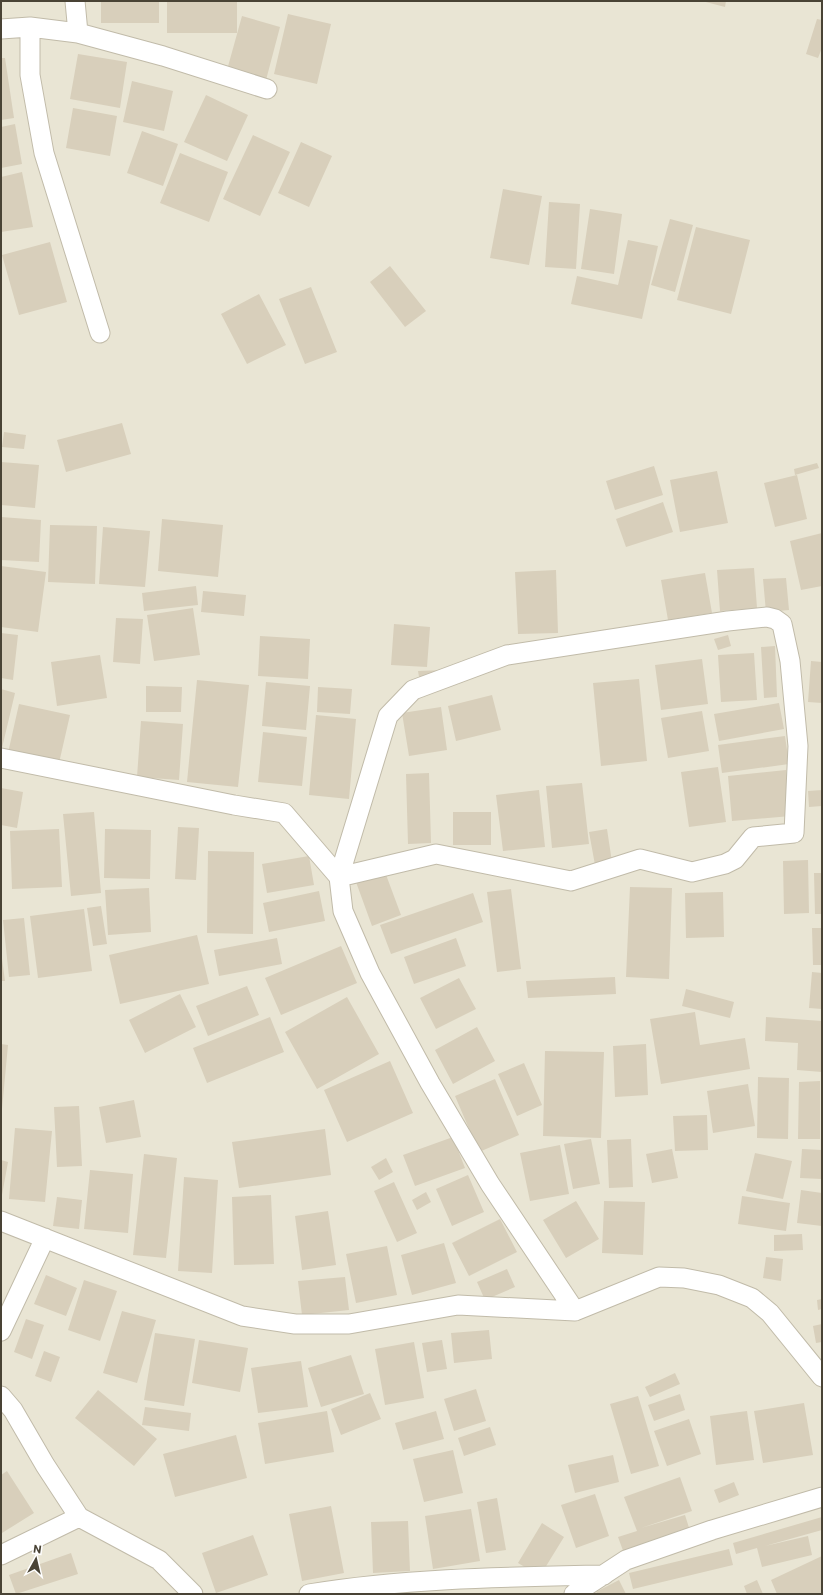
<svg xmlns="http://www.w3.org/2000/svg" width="823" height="1595" font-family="Commissioner,sans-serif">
<rect width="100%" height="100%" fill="#f5f2e7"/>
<!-- residential -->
<path fill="#e9e5d4" d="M 1,1 L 822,1 L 822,1594 L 1,1594 Z"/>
<!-- building -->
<path fill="#d8cfbb" d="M 101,1 L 159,1 L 159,23 L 101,23 Z
M 167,1 L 237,1 L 237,33 L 167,33 Z
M 702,1 L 726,1 L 725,7 Z
M 288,14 L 331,24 L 317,84 L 274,74 Z
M 242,16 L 280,27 L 266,80 L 227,70 Z
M 817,19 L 822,20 L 822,48 L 818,58 L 806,54 Z
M 78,54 L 127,62 L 120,108 L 70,99 Z
M 1,58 L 5,58 L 14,118 L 1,120 Z
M 132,81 L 173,91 L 164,131 L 123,122 Z
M 206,95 L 248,115 L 227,161 L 184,142 Z
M 73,108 L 117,116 L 110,156 L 66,148 Z
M 15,124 L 22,164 L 1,168 L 1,127 Z
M 142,131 L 178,144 L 163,186 L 127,173 Z
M 253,135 L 290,152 L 260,216 L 223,199 Z
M 301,142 L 332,156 L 309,207 L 278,193 Z
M 180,153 L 228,172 L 209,222 L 160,203 Z
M 22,172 L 33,227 L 1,232 L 1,177 Z
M 503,189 L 542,196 L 529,265 L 490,258 Z
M 549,202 L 580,204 L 576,269 L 545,267 Z
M 590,209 L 622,214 L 614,274 L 581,269 Z
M 670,219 L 693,225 L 675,292 L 651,285 Z
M 696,227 L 750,240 L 731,314 L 677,300 Z
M 628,240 L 658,246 L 642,319 L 571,304 L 577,276 L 618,285 Z
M 50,242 L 67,302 L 19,315 L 2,255 Z
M 390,266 L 426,311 L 405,327 L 370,282 Z
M 311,287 L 337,352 L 305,364 L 279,299 Z
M 259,294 L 286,345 L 247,364 L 221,314 Z
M 122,423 L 131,454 L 66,472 L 57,440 Z
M 4,432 L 26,435 L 24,449 L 2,447 Z
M 1,462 L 39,465 L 35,508 L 1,505 Z
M 817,463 L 819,468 L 795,475 L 794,469 Z
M 654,466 L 663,495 L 615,510 L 606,481 Z
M 717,471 L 728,523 L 680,532 L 670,480 Z
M 797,475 L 807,519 L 775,527 L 764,483 Z
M 663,502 L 673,532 L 626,547 L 616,519 Z
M 1,517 L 41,520 L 39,562 L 1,560 Z
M 162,519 L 223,525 L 218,577 L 158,571 Z
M 50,525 L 97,526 L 95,584 L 48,582 Z
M 103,527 L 150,531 L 145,587 L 99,584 Z
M 822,533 L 822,586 L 801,590 L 790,541 Z
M 1,566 L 46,572 L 38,632 L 1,627 Z
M 754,568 L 757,608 L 720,611 L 717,570 Z
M 556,570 L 558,633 L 518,634 L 515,572 Z
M 705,573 L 712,613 L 668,620 L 661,580 Z
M 786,578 L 789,610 L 766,612 L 763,579 Z
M 196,586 L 198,605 L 144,611 L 142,593 Z
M 203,591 L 246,595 L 244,616 L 201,612 Z
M 193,608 L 200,655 L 154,661 L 147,615 Z
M 116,618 L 143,619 L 140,664 L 113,662 Z
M 394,624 L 430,627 L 427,667 L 391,665 Z
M 1,633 L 18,635 L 13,680 L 1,678 Z
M 728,635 L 731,646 L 718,650 L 714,639 Z
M 260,636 L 310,639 L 308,679 L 258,676 Z
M 775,646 L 777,697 L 764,698 L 761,647 Z
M 754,653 L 757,700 L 721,702 L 718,655 Z
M 100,655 L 107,698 L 57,706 L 51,662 Z
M 702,659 L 708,704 L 661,710 L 655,665 Z
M 811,661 L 822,662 L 822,703 L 808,702 Z
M 445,670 L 445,676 L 419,677 L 418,671 Z
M 639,679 L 647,761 L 601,766 L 593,683 Z
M 197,680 L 249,685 L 238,787 L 187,782 Z
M 266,682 L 310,686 L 306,730 L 262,726 Z
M 146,686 L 182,687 L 181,712 L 146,712 Z
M 318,687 L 352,689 L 350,714 L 317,712 Z
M 1,689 L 15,693 L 2,748 L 1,747 Z
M 492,695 L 501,730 L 456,741 L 448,706 Z
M 779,703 L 784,729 L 719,741 L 714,714 Z
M 19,704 L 70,715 L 59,763 L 8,753 Z
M 441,707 L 447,750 L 409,756 L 402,713 Z
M 702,711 L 709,751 L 668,758 L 661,718 Z
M 316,715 L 356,719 L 349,799 L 309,795 Z
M 141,721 L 183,724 L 179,780 L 137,777 Z
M 263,732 L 307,737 L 302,786 L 258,782 Z
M 785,736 L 789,764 L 722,773 L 718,745 Z
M 718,767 L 726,822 L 689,827 L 681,772 Z
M 786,770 L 791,816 L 732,821 L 728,776 Z
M 429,773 L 431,843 L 408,844 L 406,774 Z
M 582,783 L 589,844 L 552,848 L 546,786 Z
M 1,788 L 23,792 L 17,828 L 1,825 Z
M 539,790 L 545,847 L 503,851 L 496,795 Z
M 822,790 L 822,806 L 809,807 L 808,791 Z
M 94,812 L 101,893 L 71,896 L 63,814 Z
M 453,812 L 491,812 L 491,845 L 453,845 Z
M 178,827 L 199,828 L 196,880 L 175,879 Z
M 59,829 L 62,887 L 12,889 L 10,831 Z
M 105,829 L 151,830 L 150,879 L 104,878 Z
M 607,829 L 612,862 L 595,865 L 589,832 Z
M 208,851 L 254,852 L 253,934 L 207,933 Z
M 309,856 L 314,885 L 267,893 L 262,864 Z
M 808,860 L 809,913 L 784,914 L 783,861 Z
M 385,872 L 401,915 L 372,926 L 356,882 Z
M 814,873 L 822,873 L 822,914 L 815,914 Z
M 630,887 L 672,888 L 669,979 L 626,977 Z
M 149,888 L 151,932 L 108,935 L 105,890 Z
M 511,889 L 521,969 L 497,972 L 487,892 Z
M 319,891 L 325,921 L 269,932 L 263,903 Z
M 723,892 L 724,937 L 686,938 L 685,893 Z
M 473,893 L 483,922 L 391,954 L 380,925 Z
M 101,906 L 107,944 L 93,946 L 87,908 Z
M 84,909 L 92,971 L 38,978 L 30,916 Z
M 24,918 L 30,975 L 9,977 L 3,920 Z
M 812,928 L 822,928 L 822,965 L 813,965 Z
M 197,935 L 209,984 L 120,1004 L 109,955 Z
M 277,938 L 282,964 L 219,976 L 214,950 Z
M 456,938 L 466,966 L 414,984 L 404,957 Z
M 341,946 L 357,983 L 281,1015 L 265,978 Z
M 1,951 L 5,981 L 1,981 Z
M 812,972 L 822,973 L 822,1009 L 809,1008 Z
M 615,977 L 616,994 L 528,998 L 526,981 Z
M 459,978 L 476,1009 L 436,1029 L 420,998 Z
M 247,986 L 259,1015 L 208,1036 L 196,1006 Z
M 686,989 L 734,1002 L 730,1018 L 682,1006 Z
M 180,994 L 196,1027 L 145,1053 L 129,1020 Z
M 347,997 L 379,1054 L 317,1089 L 285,1032 Z
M 695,1012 L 700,1045 L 745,1038 L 750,1069 L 661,1084 L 650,1019 Z
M 270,1017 L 284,1052 L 207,1083 L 193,1048 Z
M 766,1017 L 822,1021 L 822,1072 L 797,1070 L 798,1043 L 765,1041 Z
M 477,1027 L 495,1061 L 453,1084 L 435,1050 Z
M 1,1044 L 8,1045 L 2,1109 L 1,1109 Z
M 646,1044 L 648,1095 L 615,1097 L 613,1046 Z
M 545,1051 L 604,1052 L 601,1138 L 543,1136 Z
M 390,1061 L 413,1113 L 347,1142 L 324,1090 Z
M 524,1063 L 542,1105 L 517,1116 L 498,1074 Z
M 758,1077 L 789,1078 L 788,1139 L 757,1138 Z
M 495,1079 L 519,1135 L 479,1152 L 455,1096 Z
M 820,1081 L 820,1139 L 798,1139 L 799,1082 Z
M 748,1084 L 755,1126 L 713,1133 L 707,1091 Z
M 134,1100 L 141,1137 L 106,1143 L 99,1107 Z
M 79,1106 L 82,1166 L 57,1167 L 54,1107 Z
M 707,1115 L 708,1150 L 675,1151 L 673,1116 Z
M 15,1128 L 52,1131 L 45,1202 L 9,1199 Z
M 325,1129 L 331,1175 L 239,1188 L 232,1142 Z
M 453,1137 L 465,1168 L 415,1186 L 403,1155 Z
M 591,1139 L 600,1184 L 573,1189 L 564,1144 Z
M 631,1139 L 633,1187 L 609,1188 L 607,1140 Z
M 560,1145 L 569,1194 L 530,1201 L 520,1153 Z
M 672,1149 L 678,1178 L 652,1183 L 646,1154 Z
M 802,1149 L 822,1150 L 822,1179 L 800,1178 Z
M 755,1153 L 792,1161 L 783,1199 L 746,1191 Z
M 144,1154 L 177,1158 L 166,1258 L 133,1255 Z
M 386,1158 L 393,1172 L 379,1180 L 371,1167 Z
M 1,1160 L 8,1162 L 2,1195 L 1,1195 Z
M 90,1170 L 133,1174 L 128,1233 L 84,1229 Z
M 468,1175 L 484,1212 L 452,1226 L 436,1189 Z
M 184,1177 L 218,1180 L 212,1273 L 178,1271 Z
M 394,1182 L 417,1233 L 397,1242 L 374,1191 Z
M 801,1190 L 822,1193 L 822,1226 L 797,1223 Z
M 426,1192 L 431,1202 L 417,1210 L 412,1200 Z
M 271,1195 L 274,1264 L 234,1265 L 232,1197 Z
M 742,1196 L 790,1203 L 786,1231 L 738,1224 Z
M 57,1197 L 82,1200 L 79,1229 L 53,1226 Z
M 576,1201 L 599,1239 L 566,1258 L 543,1220 Z
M 604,1201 L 645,1202 L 643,1255 L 602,1253 Z
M 328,1211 L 336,1265 L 302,1270 L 295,1216 Z
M 500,1219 L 517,1252 L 469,1276 L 452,1243 Z
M 802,1234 L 803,1250 L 774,1251 L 774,1235 Z
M 444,1243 L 456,1283 L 412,1295 L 401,1255 Z
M 387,1246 L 397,1295 L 356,1303 L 346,1254 Z
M 766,1257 L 783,1259 L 781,1281 L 763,1278 Z
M 507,1269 L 515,1287 L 485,1300 L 477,1282 Z
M 46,1275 L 77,1288 L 66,1316 L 34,1304 Z
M 345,1277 L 349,1310 L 302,1315 L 298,1281 Z
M 84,1280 L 117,1291 L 100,1341 L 68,1330 Z
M 822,1299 L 822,1309 L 818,1310 L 817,1300 Z
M 122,1311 L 156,1320 L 137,1383 L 103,1373 Z
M 26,1319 L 44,1325 L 32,1359 L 14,1352 Z
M 822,1324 L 822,1342 L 816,1343 L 813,1326 Z
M 489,1330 L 492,1359 L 454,1363 L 451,1333 Z
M 155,1333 L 195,1339 L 184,1406 L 144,1400 Z
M 199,1340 L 248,1348 L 240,1392 L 192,1383 Z
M 442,1340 L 447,1369 L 427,1372 L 422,1343 Z
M 414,1342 L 424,1398 L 385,1405 L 375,1349 Z
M 44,1351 L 60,1357 L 51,1382 L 35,1376 Z
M 351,1355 L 364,1394 L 321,1407 L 308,1368 Z
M 301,1361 L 308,1407 L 258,1413 L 251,1368 Z
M 675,1373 L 680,1384 L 650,1397 L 645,1387 Z
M 476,1389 L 486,1421 L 454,1431 L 444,1399 Z
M 98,1390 L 157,1439 L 134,1466 L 75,1418 Z
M 370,1393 L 381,1419 L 341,1435 L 331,1409 Z
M 680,1394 L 685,1410 L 654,1421 L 648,1405 Z
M 638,1396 L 659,1466 L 631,1474 L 610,1404 Z
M 804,1403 L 813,1455 L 763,1463 L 754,1411 Z
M 145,1407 L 191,1413 L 189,1431 L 142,1425 Z
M 327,1411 L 334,1452 L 265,1464 L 258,1423 Z
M 436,1411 L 444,1439 L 403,1450 L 395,1423 Z
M 747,1411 L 754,1460 L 716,1465 L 710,1416 Z
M 689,1419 L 701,1454 L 667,1466 L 654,1431 Z
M 490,1427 L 496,1445 L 464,1456 L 458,1438 Z
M 236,1435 L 247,1478 L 175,1497 L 163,1454 Z
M 453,1450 L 463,1493 L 424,1502 L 413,1459 Z
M 613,1455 L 619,1482 L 575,1493 L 568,1465 Z
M 7,1471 L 34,1513 L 2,1533 L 1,1475 Z
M 680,1477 L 692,1511 L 641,1528 L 685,1515 L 691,1534 L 625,1556 L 618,1537 L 637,1531 L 624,1497 Z
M 734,1482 L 739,1495 L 719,1503 L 714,1490 Z
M 595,1494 L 609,1536 L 576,1548 L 561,1505 Z
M 497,1498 L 506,1550 L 486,1553 L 477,1502 Z
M 331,1506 L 344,1573 L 302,1581 L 289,1514 Z
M 471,1509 L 480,1561 L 433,1569 L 425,1516 Z
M 822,1517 L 822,1530 L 765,1546 L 808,1536 L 812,1555 L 762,1567 L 757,1548 L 736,1554 L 733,1543 Z
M 408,1521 L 410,1571 L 373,1573 L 371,1522 Z
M 542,1523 L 564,1537 L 540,1576 L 518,1563 Z
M 253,1535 L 268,1575 L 216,1593 L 202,1553 Z
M 729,1549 L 733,1565 L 633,1589 L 629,1573 Z
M 71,1553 L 78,1574 L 16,1594 L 9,1575 Z
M 822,1556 L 822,1594 L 777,1594 L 771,1580 Z
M 619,1580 L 626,1594 L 598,1594 L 596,1592 Z
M 757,1580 L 763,1594 L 747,1594 L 744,1586 Z"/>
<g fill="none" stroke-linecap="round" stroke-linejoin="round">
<defs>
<path id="minor" d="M 75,1 L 78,33
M 30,27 L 30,75 L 44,153 L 100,333
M 1,29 L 30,27 L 78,33 L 163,56 L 267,89
M 1,758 L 234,805 L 284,813 L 339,877
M 339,877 L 436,854 L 571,881 L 640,859 L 692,872 L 725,864 L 735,859 L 753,837 L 794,833 L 798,746 L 790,661 L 782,624 L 775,619 L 767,617 L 728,621 L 507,655 L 413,690 L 388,716 L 339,877 L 343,911 L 370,973 L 430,1083 L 490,1184 L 575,1311
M 1,1221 L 242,1316 L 295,1324 L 349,1324 L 458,1305 L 575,1311 L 659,1277 L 684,1278 L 719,1285 L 752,1298 L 770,1313 L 822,1377
M 1,1331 L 45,1238
M 1,1396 L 13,1410 L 45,1465 L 79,1517 L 159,1560 L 193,1594
M 1,1555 L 79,1517
M 309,1594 C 407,1578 505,1577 604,1575
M 574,1594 L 626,1560 L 712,1530 L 822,1497"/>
</defs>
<!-- minor casing -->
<use href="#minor" stroke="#c1bba9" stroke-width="21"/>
<!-- minor -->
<use href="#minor" stroke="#fff" stroke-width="19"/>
</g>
<!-- border -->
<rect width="823" height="1595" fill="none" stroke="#494335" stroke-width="4"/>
<!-- north arrow -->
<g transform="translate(36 1559) rotate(8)" stroke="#ffffff" stroke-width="3" paint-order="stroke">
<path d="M0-3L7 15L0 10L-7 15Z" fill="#494335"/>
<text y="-6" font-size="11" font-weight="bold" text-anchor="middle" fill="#494335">N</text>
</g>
</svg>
